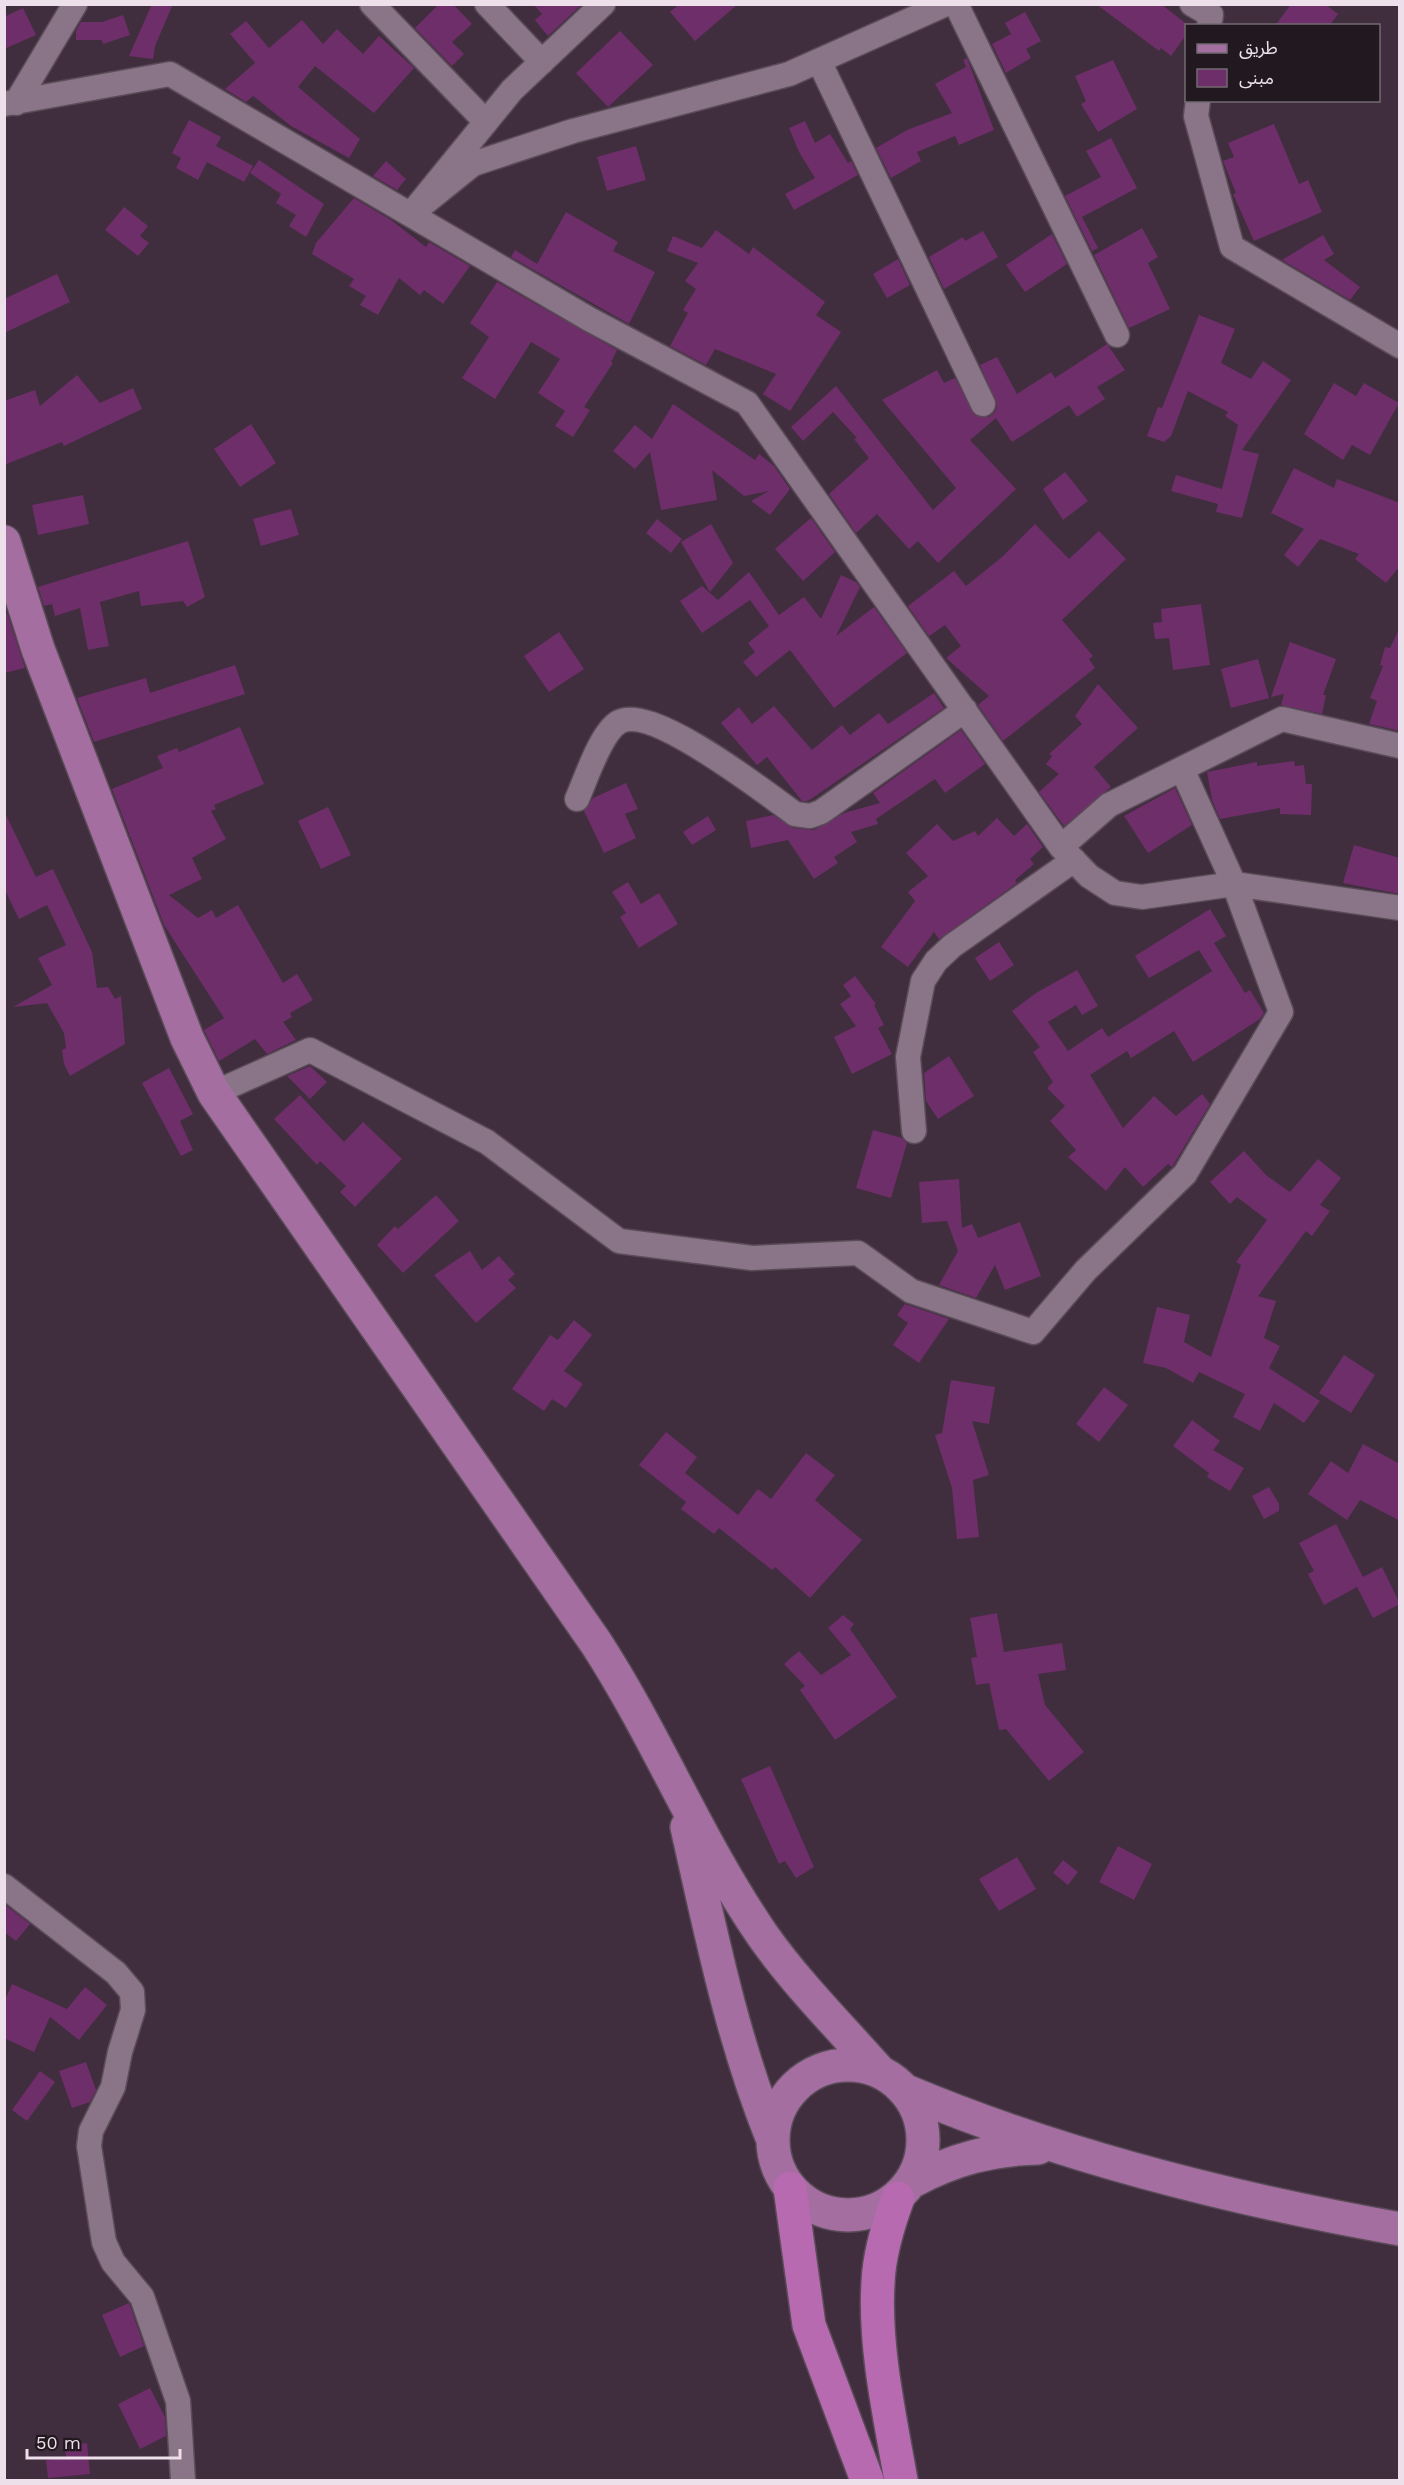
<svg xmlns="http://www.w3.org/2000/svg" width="1404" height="2485" font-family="'Work Sans','Noto Sans Arabic',sans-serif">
<rect width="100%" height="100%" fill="#402e3e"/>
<!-- building -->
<path fill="#6e2e69" d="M 152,4 L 173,4 L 155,46 L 153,59 L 129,56 Z
M 439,4 L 453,4 L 472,24 L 452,42 L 464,54 L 452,66 L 415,28 Z
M 533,4 L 579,4 L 580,6 L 548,36 L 535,20 L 542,14 Z
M 679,4 L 738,4 L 695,41 L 670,12 Z
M 1096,4 L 1161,4 L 1189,26 L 1186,26 L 1186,35 L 1171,56 L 1161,48 L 1159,51 Z
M 1291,4 L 1325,4 L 1338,14 L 1329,26 L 1275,26 Z
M 23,8 L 36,35 L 4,49 L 4,17 Z
M 1025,12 L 1041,41 L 1026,49 L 1031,58 L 1006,73 L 992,44 L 1011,34 L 1005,23 Z
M 123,15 L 130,35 L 103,44 L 102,40 L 76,40 L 76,31 L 81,22 L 102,22 Z
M 302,20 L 323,44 L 337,29 L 363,54 L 379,36 L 414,68 L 374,113 L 315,66 L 298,87 L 360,139 L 349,158 L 291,126 L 253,96 L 246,102 L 225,89 L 255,63 L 230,34 L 246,21 L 269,48 Z
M 620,31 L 653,65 L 608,107 L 576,73 Z
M 967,58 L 994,130 L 959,145 L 955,136 L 917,152 L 921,161 L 891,178 L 876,148 L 907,130 L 952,113 L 935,84 L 966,67 L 963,60 Z
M 1113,60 L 1137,109 L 1098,132 L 1081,104 L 1086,101 L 1075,76 Z
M 189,120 L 221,137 L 216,146 L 253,166 L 244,182 L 207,162 L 198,180 L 176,168 L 181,158 L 172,153 Z
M 805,121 L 815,143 L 830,134 L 848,163 L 851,161 L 858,175 L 794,210 L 785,194 L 815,178 L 799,152 L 789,128 Z
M 1274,124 L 1299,184 L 1308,180 L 1322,212 L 1254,241 L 1233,194 L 1236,193 L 1223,161 L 1234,157 L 1228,143 Z
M 1111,138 L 1137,188 L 1082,217 L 1098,248 L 1092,251 L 1065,196 L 1101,177 L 1086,151 Z
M 636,146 L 646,180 L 607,191 L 597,157 Z
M 259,160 L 324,204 L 306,237 L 289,226 L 296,215 L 276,203 L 281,194 L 250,173 Z
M 386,161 L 406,179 L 397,190 L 373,176 Z
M 354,198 L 391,220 L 426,247 L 429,242 L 470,266 L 443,304 L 424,290 L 420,295 L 399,278 L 378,315 L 360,305 L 366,296 L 349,286 L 354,279 L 312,254 L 316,243 Z
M 124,207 L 148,226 L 140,236 L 149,243 L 138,256 L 105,230 Z
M 566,212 L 618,242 L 613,251 L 655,272 L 629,324 L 511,257 L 515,250 L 537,264 Z
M 1142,228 L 1158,257 L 1148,263 L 1170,309 L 1129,328 L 1094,255 Z
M 716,230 L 749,254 L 753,247 L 825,302 L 816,315 L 841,332 L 790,411 L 763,394 L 776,374 L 715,349 L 706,365 L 670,346 L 688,313 L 683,310 L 696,289 L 685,281 L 698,263 L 667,251 L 673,236 L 702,248 Z
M 983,231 L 998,257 L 944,289 L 929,257 L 963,237 L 965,241 Z
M 1052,234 L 1067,264 L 1025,292 L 1006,265 Z
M 1323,235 L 1334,254 L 1324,260 L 1360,287 L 1350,300 L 1282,260 Z
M 898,259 L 910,285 L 887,298 L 873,274 Z
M 57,274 L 70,302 L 4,333 L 4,299 Z
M 497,282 L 617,350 L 611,362 L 613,363 L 584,407 L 590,410 L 573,437 L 555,426 L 565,411 L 538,393 L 560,359 L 531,342 L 495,399 L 462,378 L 489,337 L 470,323 Z
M 1199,315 L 1235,329 L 1221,363 L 1251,379 L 1263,361 L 1291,380 L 1242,450 L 1259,454 L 1242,518 L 1216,512 L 1218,504 L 1171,491 L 1176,475 L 1222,489 L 1238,425 L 1225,416 L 1228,412 L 1188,391 L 1171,436 L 1164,442 L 1147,436 L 1158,407 L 1162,408 Z
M 1107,344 L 1125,370 L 1097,387 L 1105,399 L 1077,417 L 1069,405 L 1012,442 L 996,418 L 970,440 L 1016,489 L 938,563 L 918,541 L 909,549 L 877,514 L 856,533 L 829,494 L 869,458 L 854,439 L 857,438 L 833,412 L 803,441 L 791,427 L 836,386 L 933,510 L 956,488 L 882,400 L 937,370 L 944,383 L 955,378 L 975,415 L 989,417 L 995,412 L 997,405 L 980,365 L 997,357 L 1017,394 L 1051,372 L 1055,378 Z
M 77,375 L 100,403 L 133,388 L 142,409 L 64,446 L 62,442 L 4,465 L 4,401 L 35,390 L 40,406 Z
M 1334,383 L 1356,396 L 1364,383 L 1399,403 L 1370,455 L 1352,445 L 1343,460 L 1304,434 Z
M 673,404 L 755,460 L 759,454 L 774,466 L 790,489 L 770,515 L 751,501 L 769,491 L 744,496 L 712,470 L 717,500 L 661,510 L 650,452 L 635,469 L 613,451 L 635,425 L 652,439 Z
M 251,424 L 276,463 L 240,487 L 214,449 Z
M 1294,468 L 1334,488 L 1337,479 L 1400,503 L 1400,566 L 1386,583 L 1355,559 L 1359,554 L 1320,539 L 1298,567 L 1284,555 L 1304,529 L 1271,513 Z
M 1065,472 L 1088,501 L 1063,520 L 1043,489 Z
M 83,495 L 89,524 L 38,535 L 32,505 Z
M 291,509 L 299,535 L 261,546 L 253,519 Z
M 811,518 L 835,552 L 803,581 L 775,549 Z
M 657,519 L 682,539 L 671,553 L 646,533 Z
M 711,524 L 733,563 L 710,592 L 681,542 Z
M 1035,524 L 1069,559 L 1099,531 L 1126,559 L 1062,620 L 1093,656 L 1089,659 L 1095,668 L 1003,741 L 978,705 L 989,696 L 946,658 L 961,646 L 945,625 L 929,636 L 908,606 L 954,571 L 966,586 L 1002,557 Z
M 188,541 L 205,597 L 187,607 L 183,601 L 141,606 L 139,591 L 100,602 L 109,646 L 88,650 L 80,608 L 55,616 L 52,604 L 44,606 L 38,587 Z
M 749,572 L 779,615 L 804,597 L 821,619 L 841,575 L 856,582 L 860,587 L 836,636 L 874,607 L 907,653 L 834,708 L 790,650 L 756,677 L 743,662 L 755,652 L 748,643 L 769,626 L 750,600 L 702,633 L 680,601 L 702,586 L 718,600 Z
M 1201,604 L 1210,665 L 1173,670 L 1169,638 L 1155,639 L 1153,623 L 1162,622 L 1161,609 Z
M 4,613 L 7,613 L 25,668 L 4,673 Z
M 1400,627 L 1400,731 L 1369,724 L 1377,701 L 1370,698 L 1383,666 L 1380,665 L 1385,647 L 1390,648 Z
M 559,632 L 584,669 L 549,692 L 524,656 Z
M 1290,642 L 1336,659 L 1323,695 L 1326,695 L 1322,714 L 1281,705 L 1284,694 L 1271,697 Z
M 1258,659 L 1269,698 L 1231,708 L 1221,669 Z
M 235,665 L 245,694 L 94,742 L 77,698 L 146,678 L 150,693 Z
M 1098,684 L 1138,728 L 1094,767 L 1111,787 L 1064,826 L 1039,792 L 1059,774 L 1046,764 L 1052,756 L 1049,754 L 1082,724 L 1075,716 Z
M 934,693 L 944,708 L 808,801 L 802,801 L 767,757 L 757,765 L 721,723 L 739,707 L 752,724 L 774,706 L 812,750 L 842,725 L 850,735 L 879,713 L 888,724 Z
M 240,727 L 264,784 L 214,805 L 216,809 L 211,811 L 226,839 L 192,858 L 202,879 L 169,895 L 198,918 L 212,910 L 216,918 L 238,905 L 283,983 L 297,974 L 313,1000 L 290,1013 L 292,1017 L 283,1022 L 296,1040 L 267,1054 L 255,1039 L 219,1061 L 204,1030 L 224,1018 L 164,925 L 112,789 L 163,768 L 157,756 L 177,748 L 179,752 Z
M 961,730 L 985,764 L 945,793 L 935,779 L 876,819 L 878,824 L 851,832 L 857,842 L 834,857 L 838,863 L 814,879 L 788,840 L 751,848 L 746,821 L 773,815 L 793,828 L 814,830 L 844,813 L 880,803 L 873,793 Z
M 1294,761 L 1295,766 L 1304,765 L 1306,784 L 1312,784 L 1311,815 L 1280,814 L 1280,808 L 1220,819 L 1212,800 L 1207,772 L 1257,762 L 1257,766 Z
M 626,783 L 638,809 L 625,814 L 636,838 L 604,853 L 584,811 L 593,798 Z
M 1175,788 L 1192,825 L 1148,853 L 1124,816 Z
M 328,807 L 351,855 L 321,869 L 298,821 Z
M 4,811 L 36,877 L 53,869 L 92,952 L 97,988 L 108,987 L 115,999 L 121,996 L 125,1044 L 70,1076 L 64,1064 L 62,1050 L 66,1048 L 64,1033 L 47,1003 L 13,1007 L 52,985 L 38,958 L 66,945 L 47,905 L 19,919 L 4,888 Z
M 708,816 L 716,830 L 692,845 L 683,832 Z
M 997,818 L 1014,836 L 1027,824 L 1043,847 L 1030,859 L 1034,864 L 1015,880 L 1017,883 L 939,939 L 934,932 L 908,967 L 881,947 L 915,901 L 908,892 L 928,876 L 906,853 L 937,824 L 953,841 L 975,831 L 978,836 Z
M 1354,845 L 1400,858 L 1400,894 L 1343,883 Z
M 628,882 L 641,904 L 659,893 L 678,924 L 639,948 L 620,917 L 626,913 L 612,892 Z
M 1210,909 L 1226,936 L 1214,943 L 1245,993 L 1250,990 L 1264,1013 L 1260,1019 L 1193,1062 L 1174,1031 L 1131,1058 L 1127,1051 L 1090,1075 L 1123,1128 L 1154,1096 L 1176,1116 L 1202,1094 L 1210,1104 L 1172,1167 L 1168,1164 L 1143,1187 L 1125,1167 L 1106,1191 L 1068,1157 L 1076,1150 L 1050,1121 L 1065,1106 L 1047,1088 L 1053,1082 L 1033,1052 L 1040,1047 L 1012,1011 L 1036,993 L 1077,970 L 1098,1006 L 1082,1015 L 1076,1005 L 1048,1022 L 1068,1051 L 1102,1028 L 1108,1037 L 1212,971 L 1199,950 L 1149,978 L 1135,956 Z
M 999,942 L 1014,965 L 990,981 L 975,958 Z
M 855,976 L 876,1004 L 874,1005 L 884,1025 L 878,1028 L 892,1054 L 852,1074 L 834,1037 L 856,1026 L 840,1004 L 851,996 L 843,985 Z
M 949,1056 L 974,1096 L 938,1119 L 926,1101 L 924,1073 Z
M 310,1066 L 327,1082 L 310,1099 L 287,1076 Z
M 169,1068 L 193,1114 L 180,1121 L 193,1150 L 181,1156 L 142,1083 Z
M 300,1095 L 344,1142 L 363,1122 L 402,1159 L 355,1207 L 340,1192 L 346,1186 L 320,1161 L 317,1165 L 274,1119 Z
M 873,1130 L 902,1138 L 907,1143 L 891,1198 L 856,1188 Z
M 1244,1151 L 1267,1176 L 1290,1192 L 1318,1159 L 1341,1178 L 1320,1205 L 1330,1211 L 1312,1236 L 1306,1231 L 1258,1296 L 1276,1301 L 1264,1338 L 1280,1346 L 1269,1368 L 1320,1401 L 1304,1423 L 1274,1403 L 1260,1431 L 1233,1417 L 1245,1394 L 1199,1372 L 1193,1383 L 1166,1368 L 1143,1363 L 1157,1307 L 1190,1315 L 1184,1342 L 1211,1357 L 1241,1265 L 1236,1262 L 1267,1220 L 1237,1197 L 1230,1204 L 1210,1182 Z
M 959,1179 L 962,1228 L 972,1224 L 978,1238 L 1020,1222 L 1041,1276 L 1005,1290 L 995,1265 L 976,1298 L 939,1285 L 958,1251 L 947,1221 L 922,1223 L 919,1182 Z
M 436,1195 L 459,1221 L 403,1273 L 377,1245 L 395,1226 L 398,1229 Z
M 470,1251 L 482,1270 L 499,1256 L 515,1274 L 508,1280 L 516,1288 L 476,1323 L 434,1275 Z
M 905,1304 L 949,1319 L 919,1363 L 893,1345 L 908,1323 L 897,1315 Z
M 574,1320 L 592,1335 L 564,1371 L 583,1384 L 566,1408 L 552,1399 L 544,1411 L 512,1389 L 550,1335 L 558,1340 Z
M 1344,1355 L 1375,1375 L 1351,1413 L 1319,1393 Z
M 951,1380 L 995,1387 L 989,1424 L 972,1421 L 989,1475 L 973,1480 L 979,1537 L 957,1539 L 952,1488 L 935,1435 L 942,1433 Z
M 1104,1387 L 1128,1405 L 1099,1442 L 1076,1424 Z
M 1192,1420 L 1220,1441 L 1213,1450 L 1244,1468 L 1230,1491 L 1207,1477 L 1209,1473 L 1173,1446 Z
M 666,1432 L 697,1457 L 685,1473 L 738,1515 L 758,1489 L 771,1499 L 806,1453 L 835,1475 L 815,1500 L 862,1540 L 810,1598 L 775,1567 L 772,1570 L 719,1528 L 714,1534 L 681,1509 L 686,1502 L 639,1465 Z
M 1363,1444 L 1400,1464 L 1400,1521 L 1360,1500 L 1347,1520 L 1308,1494 L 1331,1461 L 1348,1473 Z
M 1269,1487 L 1279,1504 L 1279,1511 L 1264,1519 L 1252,1496 Z
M 1336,1524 L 1363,1577 L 1382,1567 L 1400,1604 L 1373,1618 L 1357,1587 L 1324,1605 L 1308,1574 L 1314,1571 L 1299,1543 Z
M 997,1613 L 1004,1652 L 1062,1643 L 1066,1670 L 1038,1674 L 1045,1705 L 1084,1752 L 1049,1781 L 1006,1729 L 999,1730 L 989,1683 L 976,1685 L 971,1658 L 977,1657 L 970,1618 Z
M 843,1615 L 854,1624 L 850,1629 L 897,1697 L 835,1740 L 800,1690 L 805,1686 L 784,1664 L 799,1651 L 821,1675 L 851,1655 L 828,1628 Z
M 770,1766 L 814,1867 L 796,1878 L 785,1861 L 779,1864 L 741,1779 Z
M 1118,1846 L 1152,1864 L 1134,1900 L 1099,1882 Z
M 1017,1857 L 1036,1889 L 999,1911 L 979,1879 Z
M 1063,1860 L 1078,1872 L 1068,1885 L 1053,1873 Z
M 4,1904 L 30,1924 L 16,1941 L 4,1932 Z
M 12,1984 L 67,2009 L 85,1987 L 107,2005 L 79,2040 L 50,2017 L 34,2052 L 4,2038 L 4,2002 Z
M 86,2062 L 96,2090 L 90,2102 L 72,2108 L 59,2071 Z
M 40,2071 L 55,2082 L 27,2121 L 12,2110 Z
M 129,2303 L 144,2346 L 120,2357 L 102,2315 Z
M 150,2388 L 165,2417 L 166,2436 L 140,2449 L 118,2404 Z
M 87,2443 L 90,2474 L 48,2478 L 46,2460 L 66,2458 L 65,2445 Z"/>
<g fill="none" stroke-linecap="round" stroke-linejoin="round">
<defs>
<path id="street" d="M 372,4 L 486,122
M 487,4 L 542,62
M 603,4 L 512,90 L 411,214 L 473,164 L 573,131 L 789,74 L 946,4
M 956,4 L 1117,335
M 1192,4 L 1211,15 L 1209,26
M 819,61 L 983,404
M 1198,100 L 1196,116 L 1232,247 L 1400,346
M 16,103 L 75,4
M 4,104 L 170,74 L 589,319 L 747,403 L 1061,847 L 1109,805 L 1282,719 L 1400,746
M 577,799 C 586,779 601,732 619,722 C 652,704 766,793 795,814 L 810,816 L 821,812 L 965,710
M 1061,847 L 1089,876 L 1115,893 L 1142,897 L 1234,884 L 1400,908
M 214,1093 L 310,1050 L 487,1142 L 619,1241 L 752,1258 L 858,1253 L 911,1291 L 1033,1332 L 1086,1270 L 1185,1174 L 1281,1012 L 1234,884 L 1182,769
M 914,1131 L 908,1057 L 923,981 L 936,961 L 952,946 L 1074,860
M 4,1886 L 116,1973 L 132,1992 L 133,2010 L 120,2052 L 113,2087 L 91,2131 L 89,2146 L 104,2242 L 113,2262 L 142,2297 L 178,2401 L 183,2480"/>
<path id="primary" d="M 4,542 L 38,649 L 187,1038 L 214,1093 L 596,1643 C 657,1737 699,1843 763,1936 C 797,1984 840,2027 879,2071
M 687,1827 C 711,1933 732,2039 773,2140
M773 2140a75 75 0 1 1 150 0a75 75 0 1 1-150 0Z
M 906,2091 C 1063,2157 1231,2199 1400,2229
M 913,2181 C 954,2159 992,2149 1038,2148"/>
<path id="highway" d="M 790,2188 L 809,2325 L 867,2480
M 898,2198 C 888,2225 879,2254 878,2283 C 874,2346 890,2418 901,2480"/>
</defs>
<!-- street casing -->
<use href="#street" stroke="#5a4b58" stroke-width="27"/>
<!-- primary casing -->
<use href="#primary" stroke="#5a4b58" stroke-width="36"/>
<!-- highway casing -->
<use href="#highway" stroke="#5a4b58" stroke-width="36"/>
<!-- street -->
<use href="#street" stroke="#8a7487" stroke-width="24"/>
<!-- primary -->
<use href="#primary" stroke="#a56ea0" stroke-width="33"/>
<!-- highway -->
<use href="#highway" stroke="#b76ab0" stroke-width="33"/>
</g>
<!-- border -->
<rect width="1404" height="2485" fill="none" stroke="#ede0eb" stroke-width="12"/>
<!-- legend -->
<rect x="1185" y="24" width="195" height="78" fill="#221920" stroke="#736971" stroke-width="1.5"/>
<rect x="1197" y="44" width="30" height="9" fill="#a56ea0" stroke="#736971" stroke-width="1.5"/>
<text x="1239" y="54" font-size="18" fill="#ede0eb">طريق</text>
<rect x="1197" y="69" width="30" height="18" fill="#6e2e69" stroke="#736971" stroke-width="1.5"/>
<text x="1239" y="84" font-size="18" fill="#ede0eb">مبنى</text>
<!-- scale -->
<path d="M27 2449v9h153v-9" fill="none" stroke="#ede0eb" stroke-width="3"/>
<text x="36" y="2449" font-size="18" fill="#ede0eb" stroke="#221920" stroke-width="4.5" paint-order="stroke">50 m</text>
</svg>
